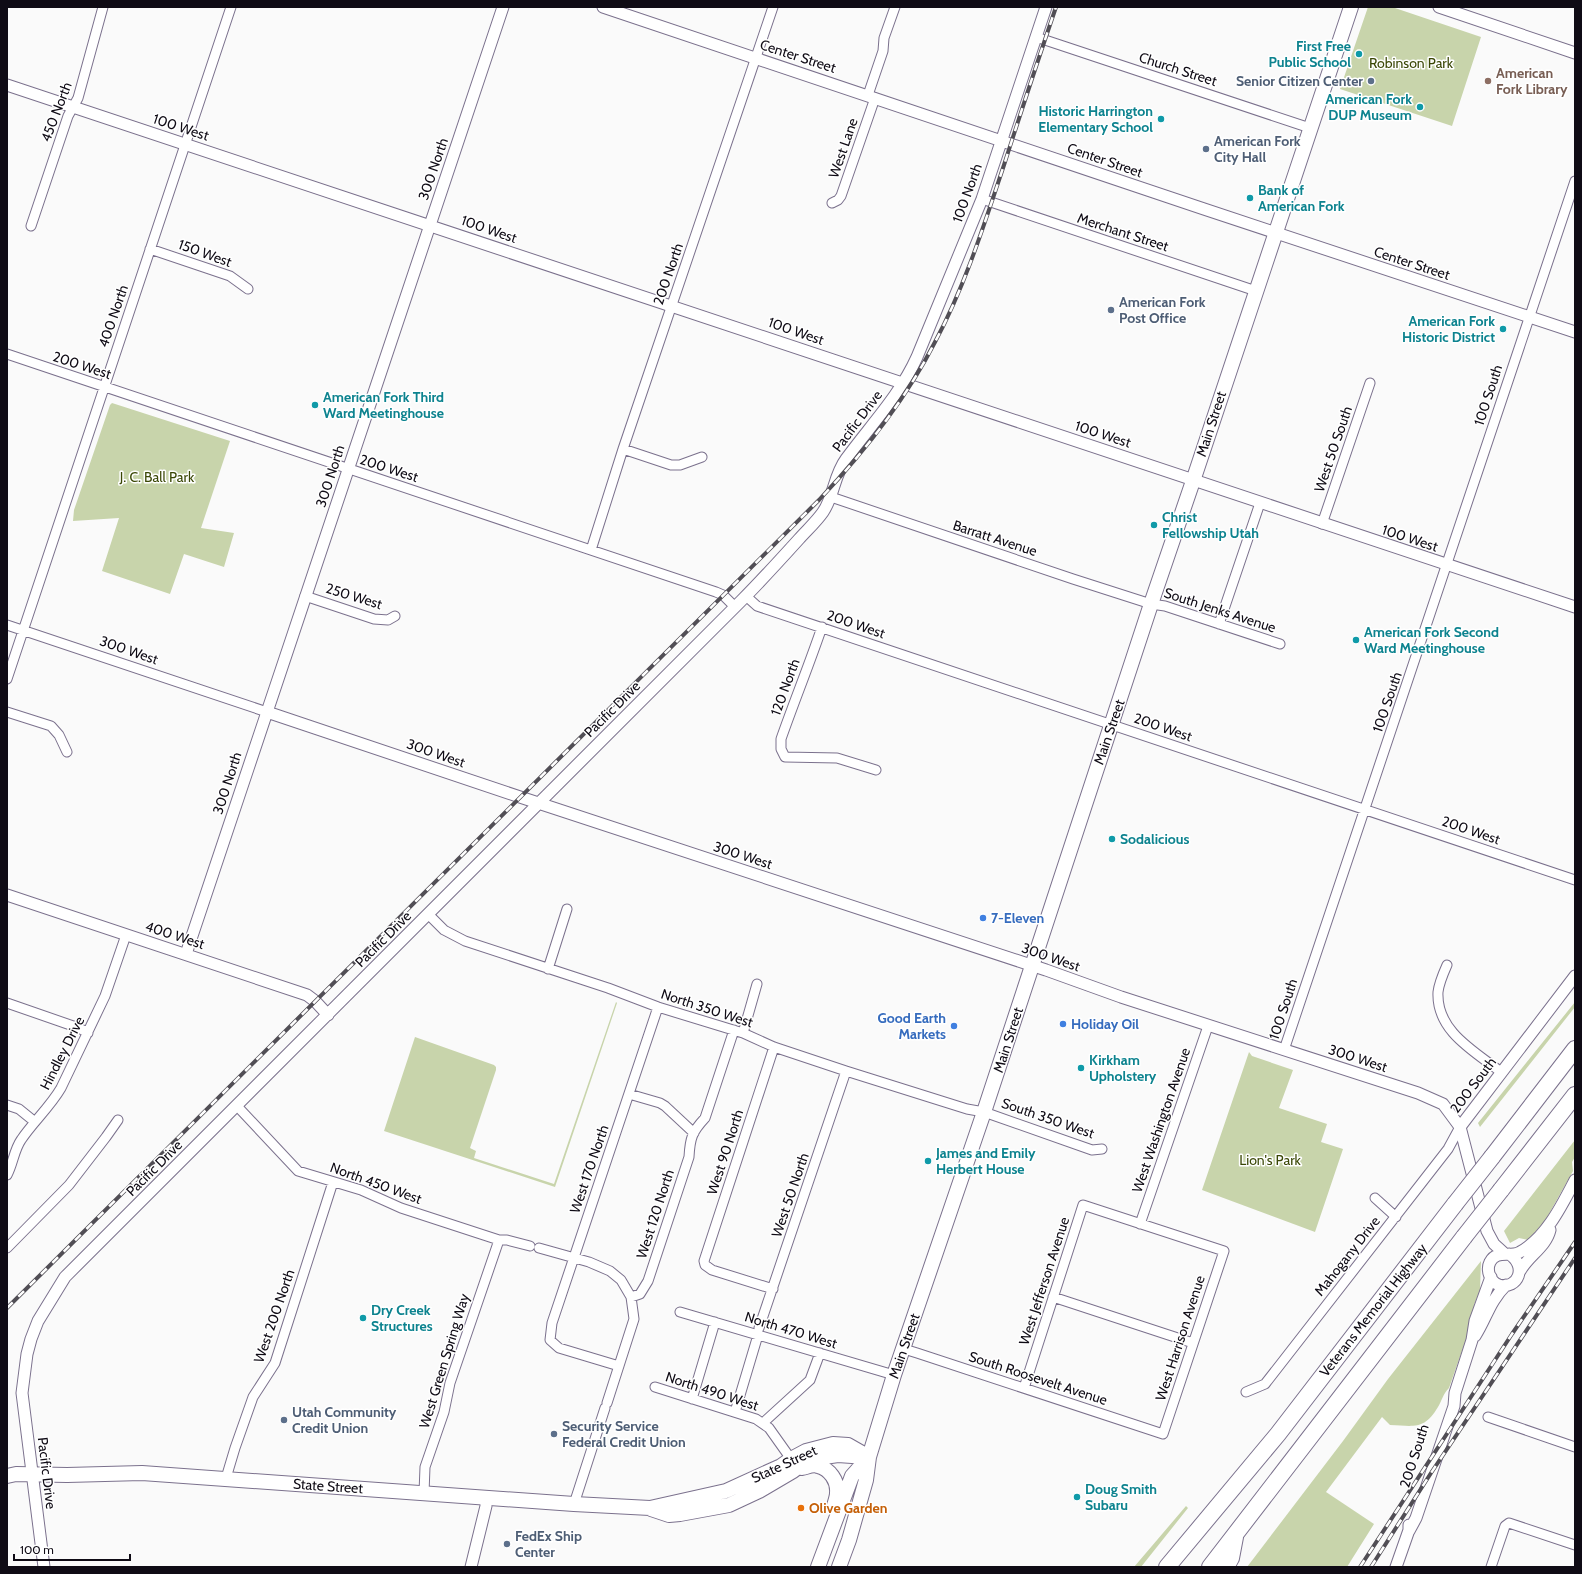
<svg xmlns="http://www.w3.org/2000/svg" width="1582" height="1574" font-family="Cabin,sans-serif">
<rect width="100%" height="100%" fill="#fafafa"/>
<!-- green -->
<path fill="#c8d4ab" d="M 1368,7 L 1392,7 L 1481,37 L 1452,126 L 1340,89 Z
M 112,403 L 230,441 L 201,528 L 234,533 L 224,567 L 184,554 L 170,594 L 102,571 L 119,518 L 73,521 L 74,510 L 110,405 Z
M 616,1002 L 617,1003 L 555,1187 L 384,1131 L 415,1037 L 494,1065 L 496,1067 L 496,1070 L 470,1148 L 476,1151 L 474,1158 L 554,1184 Z
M 1575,1002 L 1575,1007 L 1480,1127 L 1478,1123 Z
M 1249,1052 L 1252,1056 L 1293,1070 L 1279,1108 L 1327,1124 L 1321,1142 L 1343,1149 L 1315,1232 L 1202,1190 Z
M 1575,1140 L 1575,1157 L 1572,1162 L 1573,1171 L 1545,1221 L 1528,1240 L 1519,1238 L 1510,1243 L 1504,1231 Z
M 1481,1261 L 1480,1290 L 1474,1305 L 1477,1308 L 1449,1388 C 1443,1394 1442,1400 1438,1407 C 1424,1430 1415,1426 1390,1425 L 1382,1417 L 1326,1492 L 1374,1524 L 1347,1567 L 1247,1567 L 1343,1441 L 1388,1379 Z
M 1186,1506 L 1188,1508 L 1141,1567 L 1134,1567 Z"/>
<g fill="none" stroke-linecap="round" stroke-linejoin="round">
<defs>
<path id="minor" d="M 1036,37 L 1310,128
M 868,95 L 883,51 L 884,38 L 895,7
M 982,199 L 1256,291
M 832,203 L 838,200 L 841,196 L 875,98
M 31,226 L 68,116 L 78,98 L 103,7
M 150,249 L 230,276 L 248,289
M 7,354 L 716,592 L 723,595 L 735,607
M 623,449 L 671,465 L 680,465 L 702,457
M 831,497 L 1073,579 L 1151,604 L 1165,606 L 1280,644
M 1322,524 L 1370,383
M 591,550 L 623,449 L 773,7
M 305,596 L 374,619 L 388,620 L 395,616
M 746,596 L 757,606 L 1575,880
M 1219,624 L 1260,503
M 7,625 L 267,712
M 822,627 C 809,665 794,702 781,739 L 781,749 L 785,757 L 837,758 L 876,770
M 7,679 L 231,7
M 7,712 L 51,726 L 59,735 L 67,752
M 428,914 L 444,930 L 465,941 L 608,988 L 658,1007 L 743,1033 L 774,1047 L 846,1071 L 967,1109 L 984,1112 L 1092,1150 L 1102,1149
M 1447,965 C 1443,974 1439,983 1438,992 C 1436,1031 1474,1051 1501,1072
M 548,969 L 567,909
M 7,1003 L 79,1028 L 88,1033
M 743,1033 L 757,984
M 1284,1050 L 1575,181
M 629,1094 L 660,1103 L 665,1106 L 694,1133
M 7,1105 L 19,1109 L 35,1122
M 237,1106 L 298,1171 L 361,1190 L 401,1208 L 499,1240 L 507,1240 L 530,1246
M 7,1175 C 13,1164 14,1150 21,1140 C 33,1122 50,1107 61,1088 L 105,996 L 126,935
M 1375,1198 L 1396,1217
M 1140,1224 L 1208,1026
M 7,1248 L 69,1185 L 106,1137 L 118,1120
M 539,1248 L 589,1262 L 610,1271 L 621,1280 L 631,1297 L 634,1319 L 607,1403
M 773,1289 L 712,1270 L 705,1265 L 704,1261 L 774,1047
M 631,1297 L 640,1294 L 648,1281 L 689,1157 C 690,1138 692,1132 705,1118 L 734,1030
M 1053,1297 L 1193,1343
M 680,1312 L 894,1375
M 759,1328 L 846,1071
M 904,1349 L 917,1353 L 1163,1434 L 1224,1251 L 1083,1205 L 1024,1388
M 619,1366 L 559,1348 L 550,1340 L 552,1323 L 658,1007
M 655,1387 L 756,1419 L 769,1428 L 791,1459
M 1246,1392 L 1265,1384 L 1448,1149 L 1460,1127
M 692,1399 L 715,1322
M 735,1412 L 758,1335
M 1488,1417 L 1575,1447
M 763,1423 L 810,1380 L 820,1353
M 226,1478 L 235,1448 L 253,1397 L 275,1363 L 333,1182
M 424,1493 L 425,1467 L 444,1412 L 450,1383 L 499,1240
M 574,1504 L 605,1408
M 1491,1567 L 1505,1526 L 1509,1523 L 1575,1545"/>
<path id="tertiary" d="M 603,7 L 1204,209 L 1575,332
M 1439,7 L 1575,53
M 7,85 L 1575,607
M 267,712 L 520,797 L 1046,970 L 1121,997 L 1418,1093 L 1443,1104 L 1460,1127 L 1487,1231 L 1494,1244 L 1505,1254
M 7,895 L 307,995 L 315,1001 L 328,1015
M 186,954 L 503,7
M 1460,1127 L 1575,976
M 1509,1254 C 1528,1266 1518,1290 1499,1285 C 1490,1282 1486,1270 1490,1262 C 1497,1249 1510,1258 1520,1252 C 1546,1238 1562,1205 1575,1180
M 1520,1271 C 1528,1256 1546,1247 1550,1230
M 1475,1336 C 1487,1317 1489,1302 1506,1285
M 1409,1531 L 1416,1518 L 1454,1406 L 1455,1393 L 1472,1340 L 1475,1321 L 1491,1277
M 44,1567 L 22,1393 L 27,1354 L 31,1339 L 38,1321 L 65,1277 L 741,601 C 761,581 780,560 799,539 C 807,530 816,522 823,512 C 834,496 834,475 846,459 C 870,426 900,395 917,357 L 982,199 L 1046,7
M 471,1567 L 486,1506 L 486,1498
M 1396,1567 L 1409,1530 L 1409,1525"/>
<path id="primary" d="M 802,1468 C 807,1467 813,1464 818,1466 C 830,1469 838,1481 837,1493 C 837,1497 835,1502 834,1506
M 7,1476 L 16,1474 L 67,1475 L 142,1473 L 574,1504 L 650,1508 L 726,1491 L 781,1466 L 791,1459 L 806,1451 L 833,1444 L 848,1445 L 869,1457
M 651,1509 L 669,1515 L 680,1514 L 729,1505 L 759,1491 L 793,1471 L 805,1462 L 817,1458 L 838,1455 L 866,1457
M 818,1567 L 852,1476 L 869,1457
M 839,1567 L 849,1540 L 866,1480 L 869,1457 L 894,1375 L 984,1112 L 1151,604 L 1193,481 L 1351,7"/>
<path id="motorway" d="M 1492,1157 L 1575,1049
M 1501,1190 L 1575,1095
M 1167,1567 L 1278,1434 L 1455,1204
M 1210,1567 L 1464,1237
M 1226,1567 L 1231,1558 L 1235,1537"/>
</defs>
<!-- minor casing -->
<use href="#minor" stroke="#7b718d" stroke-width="11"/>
<!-- tertiary casing -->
<use href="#tertiary" stroke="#7b718d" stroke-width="13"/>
<!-- primary casing -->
<use href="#primary" stroke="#7b718d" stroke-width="16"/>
<!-- motorway casing -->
<use href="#motorway" stroke="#7b718d" stroke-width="18"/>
<!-- minor -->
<use href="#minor" stroke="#fff" stroke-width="9"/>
<!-- tertiary -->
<use href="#tertiary" stroke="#fff" stroke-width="11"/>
<!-- primary -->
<use href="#primary" stroke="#fff" stroke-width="14"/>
<!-- motorway -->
<use href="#motorway" stroke="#fff" stroke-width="16"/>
<defs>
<path id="rail" d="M 7,1308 L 819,500 C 864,452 905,401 935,342 C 965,286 984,225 1004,165 C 1021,112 1038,60 1056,7
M 1360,1567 L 1512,1334 L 1575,1242
M 1371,1567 L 1431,1473 L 1575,1258"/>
</defs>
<!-- rail casing -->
<use href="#rail" stroke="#514e55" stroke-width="4"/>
<!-- rail -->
<use href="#rail" stroke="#fff" stroke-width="2.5" stroke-dasharray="8" stroke-linecap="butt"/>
<defs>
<path id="motorway-bridge" d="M 1455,1204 L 1492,1157
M 1464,1237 L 1501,1190"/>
</defs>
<!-- motorway-bridge casing -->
<use href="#motorway-bridge" stroke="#7b718d" stroke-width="18" stroke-linecap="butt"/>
<!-- motorway-bridge -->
<use href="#motorway-bridge" stroke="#fff" stroke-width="16"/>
</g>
<!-- markers -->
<g fill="#0f9aa8" stroke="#fff" stroke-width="1.5">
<circle cx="1359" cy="54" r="4"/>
<circle cx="1420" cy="107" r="4"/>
<circle cx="1161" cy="119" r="4"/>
<circle cx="1250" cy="198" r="4"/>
<circle cx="1503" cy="329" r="4"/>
<circle cx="315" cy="405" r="4"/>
<circle cx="1154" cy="525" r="4"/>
<circle cx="1356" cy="640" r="4"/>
<circle cx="1112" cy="839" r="4"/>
<circle cx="1081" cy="1068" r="4"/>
<circle cx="928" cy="1161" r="4"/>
<circle cx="363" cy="1318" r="4"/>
<circle cx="1077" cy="1497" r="4"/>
</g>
<g fill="#5c6f8a" stroke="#fff" stroke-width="1.5">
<circle cx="1371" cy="81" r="4"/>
<circle cx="1206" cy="149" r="4"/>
<circle cx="1111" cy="310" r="4"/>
<circle cx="284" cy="1420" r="4"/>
<circle cx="554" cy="1434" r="4"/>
<circle cx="507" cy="1544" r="4"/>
</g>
<circle fill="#8d6e63" stroke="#fff" stroke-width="1.5" cx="1488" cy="81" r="4"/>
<g fill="#3f7fe0" stroke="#fff" stroke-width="1.5">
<circle cx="983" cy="918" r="4"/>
<circle cx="1063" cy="1024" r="4"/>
<circle cx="954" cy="1026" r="4"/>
</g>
<circle fill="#e8710a" stroke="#fff" stroke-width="1.5" cx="801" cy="1508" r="4"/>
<g text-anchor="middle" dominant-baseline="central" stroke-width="3" stroke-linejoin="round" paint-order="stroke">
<!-- culture labels -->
<g font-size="14" font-weight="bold" fill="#0d838f" stroke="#fff" text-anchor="start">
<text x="1351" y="46" text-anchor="end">First Free<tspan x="1351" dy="16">Public School</tspan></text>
<text x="1412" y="99" text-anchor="end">American Fork<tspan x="1412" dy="16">DUP Museum</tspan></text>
<text x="1153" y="111" text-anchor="end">Historic Harrington<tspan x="1153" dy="16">Elementary School</tspan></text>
<text x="1258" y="190">Bank of<tspan x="1258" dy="16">American Fork</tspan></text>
<text x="1495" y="321" text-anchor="end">American Fork<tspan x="1495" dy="16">Historic District</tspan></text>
<text x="323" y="397">American Fork Third<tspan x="323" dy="16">Ward Meetinghouse</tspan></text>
<text x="1162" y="517">Christ<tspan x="1162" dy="16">Fellowship Utah</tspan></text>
<text x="1364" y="632">American Fork Second<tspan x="1364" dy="16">Ward Meetinghouse</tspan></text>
<text x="1120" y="839">Sodalicious</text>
<text x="1089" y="1060">Kirkham<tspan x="1089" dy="16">Upholstery</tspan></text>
<text x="936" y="1153">James and Emily<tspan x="936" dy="16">Herbert House</tspan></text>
<text x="371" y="1310">Dry Creek<tspan x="371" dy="16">Structures</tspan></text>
<text x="1085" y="1489">Doug Smith<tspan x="1085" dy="16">Subaru</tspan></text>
</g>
<!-- street labels -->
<g font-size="14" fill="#0f0b15" stroke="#fff">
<text transform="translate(798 56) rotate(18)">Center Street</text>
<text transform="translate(1178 69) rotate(18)">Church Street</text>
<text transform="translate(56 112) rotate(-69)">450 North</text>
<text transform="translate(181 127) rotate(18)">100 West</text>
<text transform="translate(843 148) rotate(-71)">West Lane</text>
<text transform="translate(1105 160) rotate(19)">Center Street</text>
<text transform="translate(433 169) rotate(-71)">300 North</text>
<text transform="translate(967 193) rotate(-70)">100 North</text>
<text transform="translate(489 229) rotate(19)">100 West</text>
<text transform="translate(1123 232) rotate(18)">Merchant Street</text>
<text transform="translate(205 253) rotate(20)">150 West</text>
<text transform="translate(1412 263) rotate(18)">Center Street</text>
<text transform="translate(668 274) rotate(-71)">200 North</text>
<text transform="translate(113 316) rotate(-71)">400 North</text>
<text transform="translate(796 331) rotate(19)">100 West</text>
<text transform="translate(82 365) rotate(18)">200 West</text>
<text transform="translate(1488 395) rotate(-72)">100 South</text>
<text transform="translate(857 421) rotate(-53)">Pacific Drive</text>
<text transform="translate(1211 424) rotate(-72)">Main Street</text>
<text transform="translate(1103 434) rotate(18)">100 West</text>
<text transform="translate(1333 449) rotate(-71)">West 50 South</text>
<text transform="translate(389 468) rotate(18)">200 West</text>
<text transform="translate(330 476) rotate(-72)">300 North</text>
<text transform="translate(995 538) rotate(18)">Barratt Avenue</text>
<text transform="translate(1410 538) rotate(18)">100 West</text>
<text transform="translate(354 596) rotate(17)">250 West</text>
<text transform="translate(1220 610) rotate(18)">South Jenks Avenue</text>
<text transform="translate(856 624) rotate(19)">200 West</text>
<text transform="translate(129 650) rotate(19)">300 West</text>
<text transform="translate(785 687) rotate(-70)">120 North</text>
<text transform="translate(1387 702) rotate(-71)">100 South</text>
<text transform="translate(612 709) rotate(-45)">Pacific Drive</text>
<text transform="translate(1163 727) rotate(19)">200 West</text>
<text transform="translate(1109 732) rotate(-71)">Main Street</text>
<text transform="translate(436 753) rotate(19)">300 West</text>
<text transform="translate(227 783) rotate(-72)">300 North</text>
<text transform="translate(1471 830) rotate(19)">200 West</text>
<text transform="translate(743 855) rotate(18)">300 West</text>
<text transform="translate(175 935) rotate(18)">400 West</text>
<text transform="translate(383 939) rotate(-45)">Pacific Drive</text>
<text transform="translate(1051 957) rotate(19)">300 West</text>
<text transform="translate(707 1008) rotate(18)">North 350 West</text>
<text transform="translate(1283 1009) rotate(-72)">100 South</text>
<text transform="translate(1008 1040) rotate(-72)">Main Street</text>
<text transform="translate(62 1053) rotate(-63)">Hindley Drive</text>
<text transform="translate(1358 1058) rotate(18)">300 West</text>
<text transform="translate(1473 1085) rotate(-53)">200 South</text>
<text transform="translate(1048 1118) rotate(19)">South 350 West</text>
<text transform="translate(1161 1120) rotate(-71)">West Washington Avenue</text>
<text transform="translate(725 1152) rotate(-72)">West 90 North</text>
<text transform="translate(154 1168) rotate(-45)">Pacific Drive</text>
<text transform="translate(589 1169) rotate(-71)">West 170 North</text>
<text transform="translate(376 1183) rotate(20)">North 450 West</text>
<text transform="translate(790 1195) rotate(-71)">West 50 North</text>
<text transform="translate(655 1214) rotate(-72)">West 120 North</text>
<text transform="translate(1347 1256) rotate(-52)">Mahogany Drive</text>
<text transform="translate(1044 1281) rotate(-72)">West Jefferson Avenue</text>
<text transform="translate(1373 1310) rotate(-52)">Veterans Memorial Highway</text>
<text transform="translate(274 1316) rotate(-71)">West 200 North</text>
<text transform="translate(791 1330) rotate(17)">North 470 West</text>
<text transform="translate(1180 1338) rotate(-72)">West Harrison Avenue</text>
<text transform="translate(904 1346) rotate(-71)">Main Street</text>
<text transform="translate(444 1361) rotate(-73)">West Green Spring Way</text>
<text transform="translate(1038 1378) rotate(18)">South Roosevelt Avenue</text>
<text transform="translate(712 1391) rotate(18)">North 490 West</text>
<text transform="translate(1414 1456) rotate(-72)">200 South</text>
<text transform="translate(784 1464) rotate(-25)">State Street</text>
<text transform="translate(47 1473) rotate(83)">Pacific Drive</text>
<text transform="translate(328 1486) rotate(4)">State Street</text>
</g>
<!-- park labels -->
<g font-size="14" fill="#3a4705" stroke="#fff">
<text x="1411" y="63">Robinson Park</text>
<text x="157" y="477">J. C. Ball Park</text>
<text x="1270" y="1160">Lion's Park</text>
</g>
<!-- education labels -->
<g font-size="14" font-weight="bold" fill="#785e54" stroke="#fff" text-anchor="start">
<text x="1496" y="73">American<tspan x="1496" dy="16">Fork Library</tspan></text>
</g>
<!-- service labels -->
<g font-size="14" font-weight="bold" fill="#4e5e75" stroke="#fff" text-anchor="start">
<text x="1363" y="81" text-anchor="end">Senior Citizen Center</text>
<text x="1214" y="141">American Fork<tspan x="1214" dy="16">City Hall</tspan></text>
<text x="1119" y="302">American Fork<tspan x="1119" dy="16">Post Office</tspan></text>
<text x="292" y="1412">Utah Community<tspan x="292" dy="16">Credit Union</tspan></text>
<text x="562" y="1426">Security Service<tspan x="562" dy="16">Federal Credit Union</tspan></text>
<text x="515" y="1536">FedEx Ship<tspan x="515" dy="16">Center</tspan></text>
</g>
<!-- shop labels -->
<g font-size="14" font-weight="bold" fill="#366cbe" stroke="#fff" text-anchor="start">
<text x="991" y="918">7-Eleven</text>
<text x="946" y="1018" text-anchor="end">Good Earth<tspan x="946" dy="16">Markets</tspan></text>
<text x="1071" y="1024">Holiday Oil</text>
</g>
<!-- food labels -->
<g font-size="14" font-weight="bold" fill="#c56008" stroke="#fff" text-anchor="start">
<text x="809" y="1508">Olive Garden</text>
</g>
</g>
<!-- border -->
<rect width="1582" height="1574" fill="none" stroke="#0f0b15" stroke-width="16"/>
<!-- scale -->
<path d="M14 1554v6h116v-6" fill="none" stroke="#0f0b15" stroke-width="2"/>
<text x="20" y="1554" font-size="12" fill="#0f0b15" stroke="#ffffff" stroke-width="3" paint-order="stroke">100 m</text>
</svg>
